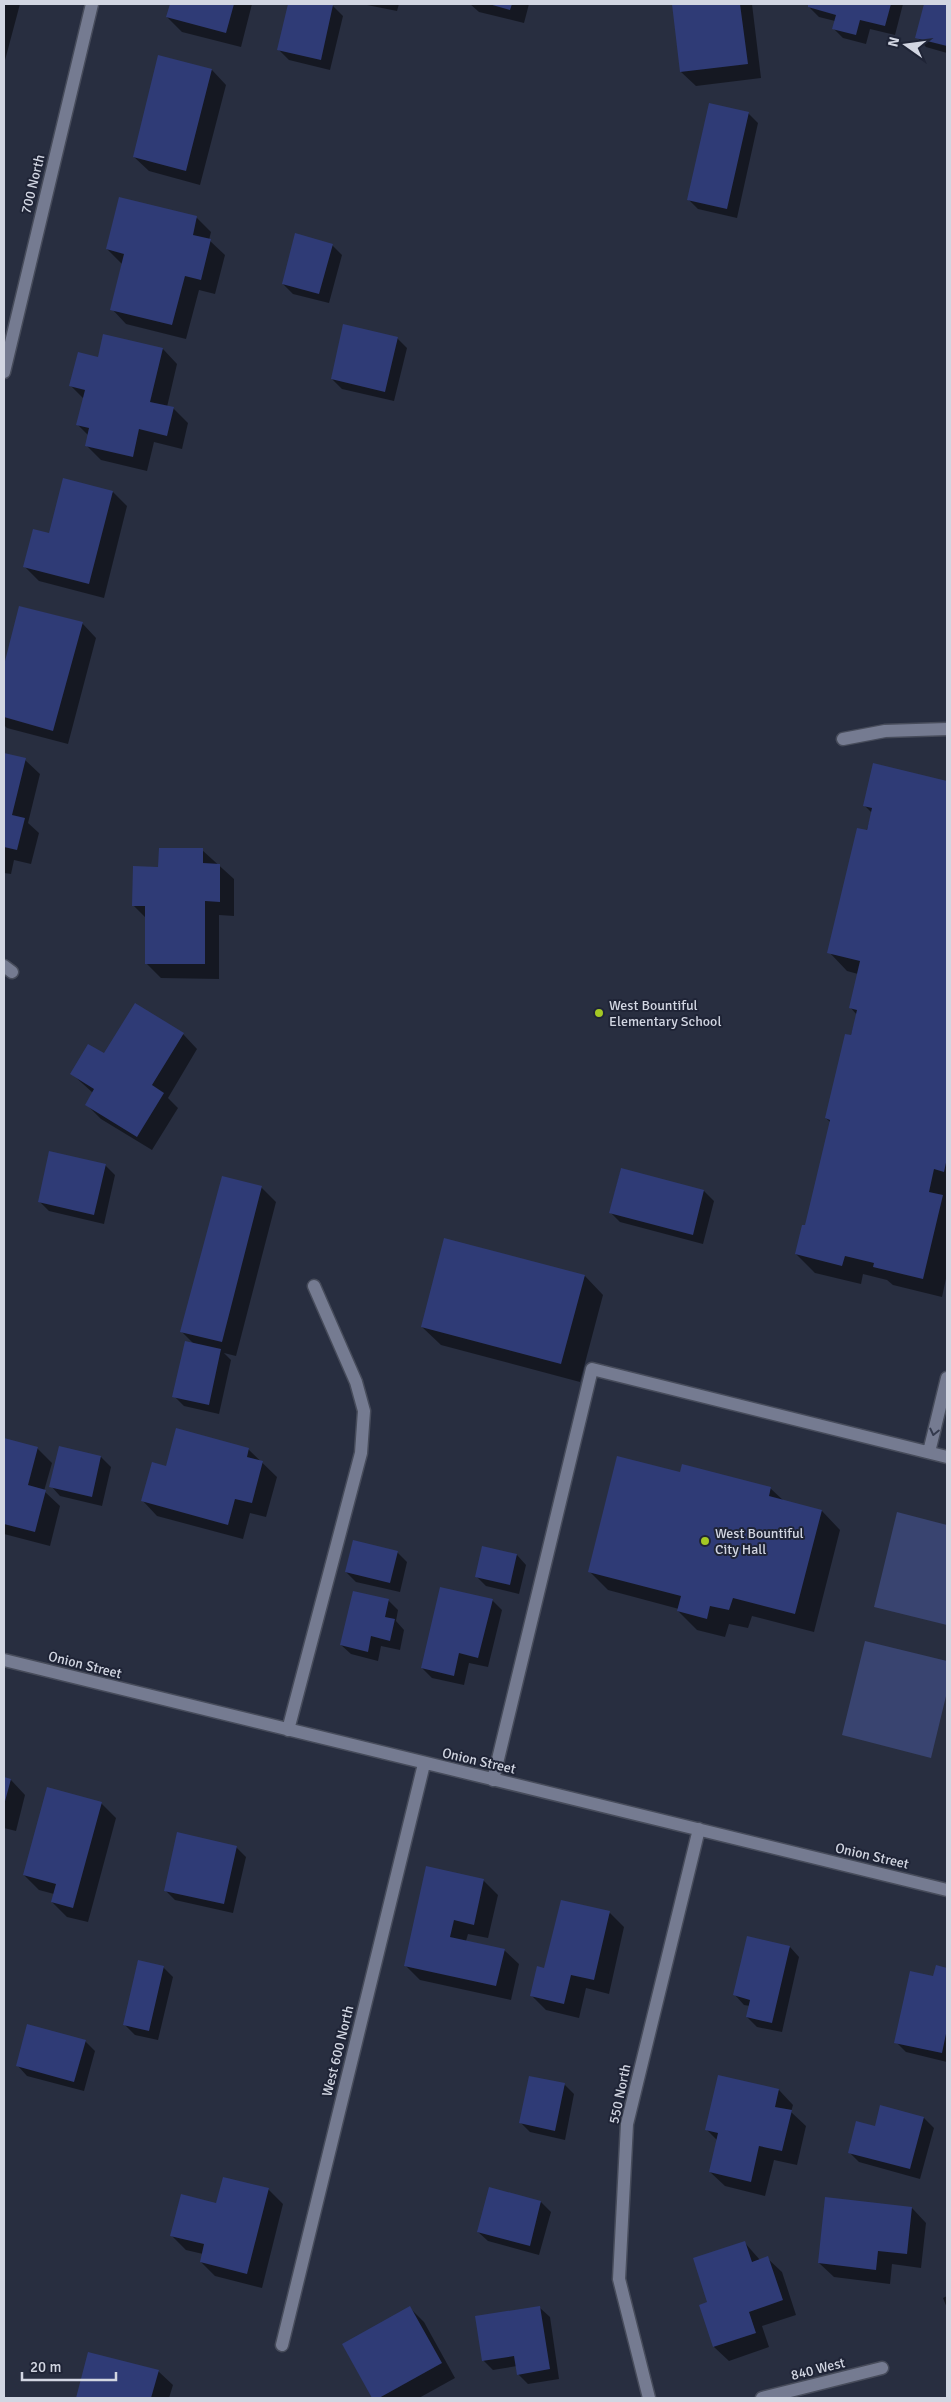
<svg xmlns="http://www.w3.org/2000/svg" width="951" height="2402" font-family="Signika,sans-serif">
<rect width="100%" height="100%" fill="#282e40"/>
<!-- green -->
<path fill="#394470" d="M 897,1512 L 947,1525 L 947,1625 L 874,1607 Z
M 865,1641 L 947,1661 L 947,1692 L 931,1758 L 842,1735 Z"/>
<!-- shadow -->
<path fill="#0007" d="M 4,4 L 20,4 L 4,64 Z
M 171,4 L 252,4 L 241,47 L 182,32 L 167,17 Z
M 289,4 L 324,4 L 333,6 L 343,16 L 330,70 L 289,60 L 279,50 Z
M 362,4 L 399,4 L 397,11 Z
M 470,4 L 529,4 L 524,23 L 479,12 Z
M 673,4 L 752,4 L 761,78 L 696,86 L 681,72 Z
M 810,4 L 903,4 L 895,35 L 870,29 L 866,44 L 843,38 L 833,28 L 835,21 L 819,17 L 809,7 Z
M 925,4 L 947,4 L 947,53 L 926,47 L 917,37 Z
M 159,56 L 212,70 L 226,85 L 200,185 L 149,171 L 134,157 Z
M 748,113 L 758,123 L 737,218 L 698,209 L 688,199 Z
M 197,218 L 211,232 L 209,240 L 225,255 L 215,294 L 199,290 L 186,339 L 126,324 L 112,309 L 122,264 L 107,249 Z
M 332,245 L 342,255 L 329,303 L 293,294 L 283,284 Z
M 397,338 L 407,348 L 394,401 L 342,389 L 332,379 Z
M 163,349 L 177,364 L 167,407 L 173,408 L 188,423 L 182,449 L 154,442 L 147,471 L 101,460 L 86,445 L 89,436 L 78,425 L 84,399 L 71,386 L 99,358 Z
M 113,492 L 127,506 L 104,598 L 39,581 L 24,566 L 50,534 Z
M 20,607 L 82,623 L 96,638 L 68,744 L 7,728 L 4,725 L 4,669 Z
M 4,754 L 25,760 L 40,774 L 28,823 L 39,833 L 31,864 L 14,860 L 11,874 L 4,873 Z
M 874,765 L 947,782 L 947,1274 L 942,1297 L 893,1285 L 887,1280 L 863,1274 L 861,1284 L 815,1273 L 796,1254 L 806,1227 L 831,1123 L 826,1118 L 857,1015 L 850,1007 L 858,974 L 847,971 L 829,952 L 872,813 L 864,805 Z
M 202,850 L 234,879 L 234,916 L 219,915 L 219,979 L 161,978 L 146,963 L 147,919 L 133,905 L 160,868 Z
M 183,1034 L 197,1049 L 168,1098 L 178,1108 L 152,1150 L 101,1119 L 86,1104 L 93,1093 L 72,1074 L 104,1055 Z
M 105,1165 L 115,1175 L 104,1224 L 49,1211 L 39,1201 Z
M 621,1169 L 704,1191 L 714,1201 L 703,1244 L 620,1222 L 610,1212 Z
M 261,1187 L 276,1202 L 236,1356 L 224,1353 L 231,1360 L 219,1414 L 184,1406 L 174,1396 L 194,1344 L 181,1331 Z
M 585,1276 L 603,1295 L 580,1382 L 441,1345 L 422,1327 Z
M 4,1439 L 37,1448 L 52,1463 L 44,1491 L 60,1506 L 50,1546 L 4,1534 Z
M 60,1448 L 101,1457 L 111,1467 L 102,1506 L 60,1496 L 51,1486 Z
M 248,1449 L 277,1477 L 266,1517 L 250,1513 L 243,1539 L 157,1516 L 143,1501 L 167,1467 Z
M 681,1474 L 770,1488 L 784,1501 L 822,1511 L 840,1530 L 814,1632 L 752,1616 L 748,1628 L 729,1624 L 725,1637 L 697,1630 L 678,1611 L 679,1609 L 608,1590 L 589,1571 Z
M 397,1552 L 407,1562 L 400,1592 L 356,1582 L 346,1572 Z
M 517,1555 L 526,1565 L 519,1594 L 486,1586 L 476,1576 Z
M 388,1600 L 398,1610 L 396,1621 L 404,1630 L 400,1650 L 381,1646 L 378,1661 L 351,1654 L 341,1645 Z
M 492,1600 L 502,1610 L 488,1667 L 469,1663 L 464,1685 L 432,1678 L 422,1668 Z
M 4,1778 L 11,1780 L 25,1795 L 16,1831 L 4,1828 Z
M 101,1803 L 116,1818 L 88,1922 L 67,1917 L 52,1902 L 54,1894 L 39,1890 L 24,1875 Z
M 236,1847 L 246,1857 L 233,1913 L 175,1900 L 165,1890 Z
M 483,1880 L 498,1895 L 488,1938 L 468,1934 L 466,1941 L 504,1950 L 519,1964 L 511,2000 L 420,1980 L 405,1965 Z
M 610,1913 L 624,1927 L 609,1994 L 586,1988 L 579,2018 L 546,2010 L 532,1996 L 545,1969 Z
M 790,1947 L 799,1957 L 782,2032 L 757,2027 L 747,2017 L 750,2006 L 744,2005 L 735,1995 Z
M 937,1966 L 947,1969 L 947,2062 L 906,2052 L 896,2042 L 934,1977 Z
M 163,1967 L 173,1977 L 158,2040 L 135,2035 L 125,2025 Z
M 85,2041 L 95,2051 L 84,2091 L 27,2076 L 18,2066 Z
M 565,2085 L 574,2094 L 565,2140 L 530,2132 L 520,2122 Z
M 779,2090 L 793,2105 L 791,2112 L 806,2126 L 797,2165 L 774,2160 L 765,2196 L 725,2186 L 710,2172 L 717,2140 L 707,2130 Z
M 924,2118 L 934,2128 L 920,2179 L 859,2162 L 849,2152 L 876,2127 Z
M 268,2189 L 283,2204 L 262,2288 L 215,2276 L 201,2262 L 203,2254 L 186,2250 L 172,2236 Z
M 541,2202 L 551,2212 L 539,2255 L 488,2241 L 478,2232 Z
M 912,2208 L 926,2223 L 921,2268 L 892,2264 L 890,2284 L 834,2277 L 819,2263 Z
M 745,2243 L 760,2260 L 767,2258 L 782,2272 L 796,2315 L 762,2326 L 769,2347 L 729,2361 L 714,2347 L 701,2305 L 709,2302 Z
M 947,2296 L 947,2308 L 943,2298 Z
M 410,2308 L 424,2322 L 455,2378 L 419,2398 L 373,2398 L 344,2344 Z
M 540,2308 L 550,2317 L 559,2379 L 528,2384 L 518,2374 L 517,2366 L 493,2370 L 483,2360 Z
M 89,2353 L 158,2371 L 173,2385 L 169,2398 L 77,2398 Z"/>
<!-- building -->
<path fill="#2f3b76" d="M 170,4 L 234,4 L 226,33 L 166,17 Z
M 288,4 L 333,5 L 321,60 L 277,50 Z
M 489,4 L 512,4 L 510,10 Z
M 672,4 L 740,4 L 748,64 L 680,72 Z
M 808,4 L 891,4 L 885,26 L 860,20 L 856,35 L 832,29 L 836,15 L 808,7 Z
M 924,4 L 947,4 L 947,46 L 915,38 Z
M 158,55 L 212,69 L 186,171 L 133,157 Z
M 709,103 L 749,112 L 727,209 L 687,200 Z
M 119,197 L 197,216 L 193,235 L 211,239 L 201,280 L 185,276 L 172,325 L 110,310 L 124,254 L 106,249 Z
M 295,233 L 333,244 L 319,294 L 282,284 Z
M 343,324 L 398,337 L 385,392 L 331,379 Z
M 103,334 L 163,348 L 150,402 L 174,407 L 167,436 L 139,429 L 133,457 L 85,446 L 89,428 L 76,425 L 85,390 L 69,386 L 78,352 L 98,357 Z
M 63,478 L 113,491 L 89,584 L 23,567 L 33,529 L 49,533 Z
M 19,606 L 83,622 L 53,731 L 4,717 L 4,665 Z
M 4,753 L 26,758 L 12,815 L 25,818 L 17,850 L 4,847 Z
M 873,763 L 947,781 L 947,1158 L 944,1172 L 934,1169 L 929,1192 L 943,1195 L 923,1279 L 873,1267 L 874,1263 L 845,1256 L 842,1266 L 795,1254 L 802,1225 L 805,1225 L 830,1120 L 825,1118 L 845,1034 L 851,1035 L 857,1010 L 849,1008 L 860,961 L 827,953 L 857,828 L 867,830 L 872,808 L 863,806 Z
M 159,848 L 203,848 L 203,863 L 220,864 L 220,902 L 205,901 L 205,964 L 145,964 L 145,906 L 132,906 L 133,866 L 158,867 Z
M 135,1003 L 184,1033 L 152,1085 L 164,1093 L 137,1137 L 85,1105 L 94,1089 L 70,1074 L 88,1044 L 104,1053 Z
M 49,1151 L 106,1164 L 94,1215 L 38,1202 Z
M 621,1168 L 704,1190 L 693,1235 L 609,1213 Z
M 222,1176 L 262,1186 L 222,1342 L 180,1332 Z
M 444,1238 L 585,1275 L 561,1364 L 421,1327 Z
M 185,1341 L 221,1349 L 209,1405 L 172,1397 Z
M 176,1428 L 249,1448 L 247,1457 L 263,1461 L 252,1503 L 235,1499 L 228,1525 L 141,1501 L 152,1462 L 166,1466 Z
M 4,1438 L 38,1447 L 28,1485 L 46,1490 L 35,1532 L 4,1524 Z
M 59,1446 L 101,1456 L 92,1497 L 49,1487 Z
M 617,1456 L 680,1472 L 682,1464 L 771,1487 L 769,1496 L 822,1510 L 795,1614 L 733,1598 L 729,1610 L 710,1606 L 707,1619 L 677,1611 L 681,1596 L 588,1572 Z
M 353,1540 L 398,1551 L 390,1583 L 345,1572 Z
M 482,1546 L 517,1554 L 510,1585 L 475,1577 Z
M 440,1587 L 493,1599 L 478,1658 L 459,1653 L 454,1676 L 421,1668 Z
M 353,1591 L 389,1599 L 385,1617 L 395,1619 L 390,1641 L 371,1636 L 368,1652 L 340,1645 Z
M 4,1777 L 11,1779 L 4,1805 Z
M 47,1787 L 102,1802 L 73,1908 L 51,1902 L 56,1884 L 23,1875 Z
M 177,1832 L 237,1846 L 224,1904 L 164,1891 Z
M 426,1866 L 484,1879 L 474,1925 L 454,1920 L 450,1937 L 505,1949 L 496,1986 L 404,1966 Z
M 561,1900 L 610,1911 L 594,1980 L 571,1975 L 564,2004 L 530,1996 L 537,1966 L 544,1968 Z
M 747,1936 L 790,1946 L 772,2023 L 746,2017 L 750,2000 L 733,1995 Z
M 138,1960 L 164,1966 L 149,2031 L 123,2025 Z
M 936,1965 L 947,1968 L 947,2029 L 942,2053 L 894,2043 L 910,1971 L 933,1976 Z
M 27,2024 L 86,2040 L 74,2082 L 16,2066 Z
M 718,2075 L 779,2089 L 775,2107 L 792,2110 L 782,2151 L 759,2146 L 751,2182 L 709,2172 L 718,2133 L 705,2130 Z
M 529,2076 L 565,2083 L 555,2131 L 519,2123 Z
M 880,2105 L 924,2117 L 910,2169 L 848,2153 L 856,2121 L 875,2126 Z
M 223,2177 L 269,2188 L 247,2274 L 200,2262 L 204,2244 L 170,2236 L 181,2194 L 216,2203 Z
M 489,2187 L 541,2201 L 530,2246 L 477,2232 Z
M 825,2197 L 912,2207 L 907,2254 L 878,2251 L 876,2270 L 818,2263 Z
M 745,2241 L 752,2262 L 768,2256 L 783,2300 L 749,2312 L 756,2333 L 713,2347 L 699,2305 L 707,2302 L 693,2258 Z
M 410,2306 L 442,2363 L 379,2398 L 372,2398 L 342,2344 Z
M 540,2306 L 550,2369 L 517,2375 L 514,2356 L 482,2361 L 475,2316 Z
M 88,2352 L 159,2370 L 151,2398 L 76,2398 Z"/>
<g fill="none" stroke-linecap="round" stroke-linejoin="round">
<defs>
<path id="minor" d="M 4,372 L 92,4
M 843,739 L 885,731 L 947,729
M 4,966 L 12,972
M 929,1452 L 947,1378
M 4,1660 L 947,1890
M 288,1730 L 361,1453 L 364,1411 L 356,1382 L 314,1286
M 493,1780 L 592,1369 L 947,1457
M 282,2345 L 424,1764
M 649,2398 L 619,2279 L 627,2124 L 699,1829
M 762,2398 L 882,2368"/>
</defs>
<!-- minor casing -->
<use href="#minor" stroke="#474c5b" stroke-width="15"/>
<!-- minor -->
<use href="#minor" stroke="#757b91" stroke-width="12"/>
</g>
<!-- one-way arrows -->
<defs><path id="oneway-chevron" d="M-2-3.5L2.5 0L-2 3.5" fill="none" stroke-width="1.6" stroke-linecap="round" stroke-linejoin="round" transform="scale(1.25)"/></defs>
<use stroke="#343a4d" href="#oneway-chevron" transform="translate(934 1432) rotate(103)"/>
<!-- markers -->
<g fill="#a4c824" stroke="#1f2436" stroke-width="2">
<circle cx="599" cy="1013" r="5"/>
<circle cx="705" cy="1541" r="5"/>
</g>
<g text-anchor="middle" dominant-baseline="central" stroke-width="4" stroke-linejoin="round" paint-order="stroke">
<!-- street labels -->
<g font-size="14" fill="#d2d6e2" stroke="#1f2436">
<text transform="translate(33 184) rotate(-76)">700 North</text>
<text transform="translate(85 1665) rotate(14)">Onion Street</text>
<text transform="translate(479 1761) rotate(13)">Onion Street</text>
<text transform="translate(872 1856) rotate(13)">Onion Street</text>
<text transform="translate(338 2051) rotate(-76)">West 600 North</text>
<text transform="translate(620 2094) rotate(-78)">550 North</text>
<text transform="translate(818 2369) rotate(-14)">840 West</text>
</g>
<!-- poi labels -->
<g font-size="14" fill="#d2d6e2" stroke="#1f2436" text-anchor="start">
<text x="609" y="1005">West Bountiful<tspan x="609" dy="16">Elementary School</tspan></text>
<text x="715" y="1533">West Bountiful<tspan x="715" dy="16">City Hall</tspan></text>
</g>
</g>
<!-- border -->
<rect width="951" height="2402" fill="none" stroke="#d2d6e2" stroke-width="10"/>
<!-- north arrow -->
<g transform="translate(906 45) rotate(284)" stroke="#1f2436" stroke-width="4" paint-order="stroke">
<path d="M0-4L9 19L0 12L-9 19Z" fill="#d2d6e2"/>
<text y="-8" font-size="14" font-weight="bold" text-anchor="middle" fill="#d2d6e2">N</text>
</g>
<!-- scale -->
<path d="M22 2372v8h94v-8" fill="none" stroke="#d2d6e2" stroke-width="2.5"/>
<text x="30" y="2372" font-size="15" fill="#d2d6e2" stroke="#1f2436" stroke-width="4" paint-order="stroke">20 m</text>
</svg>
